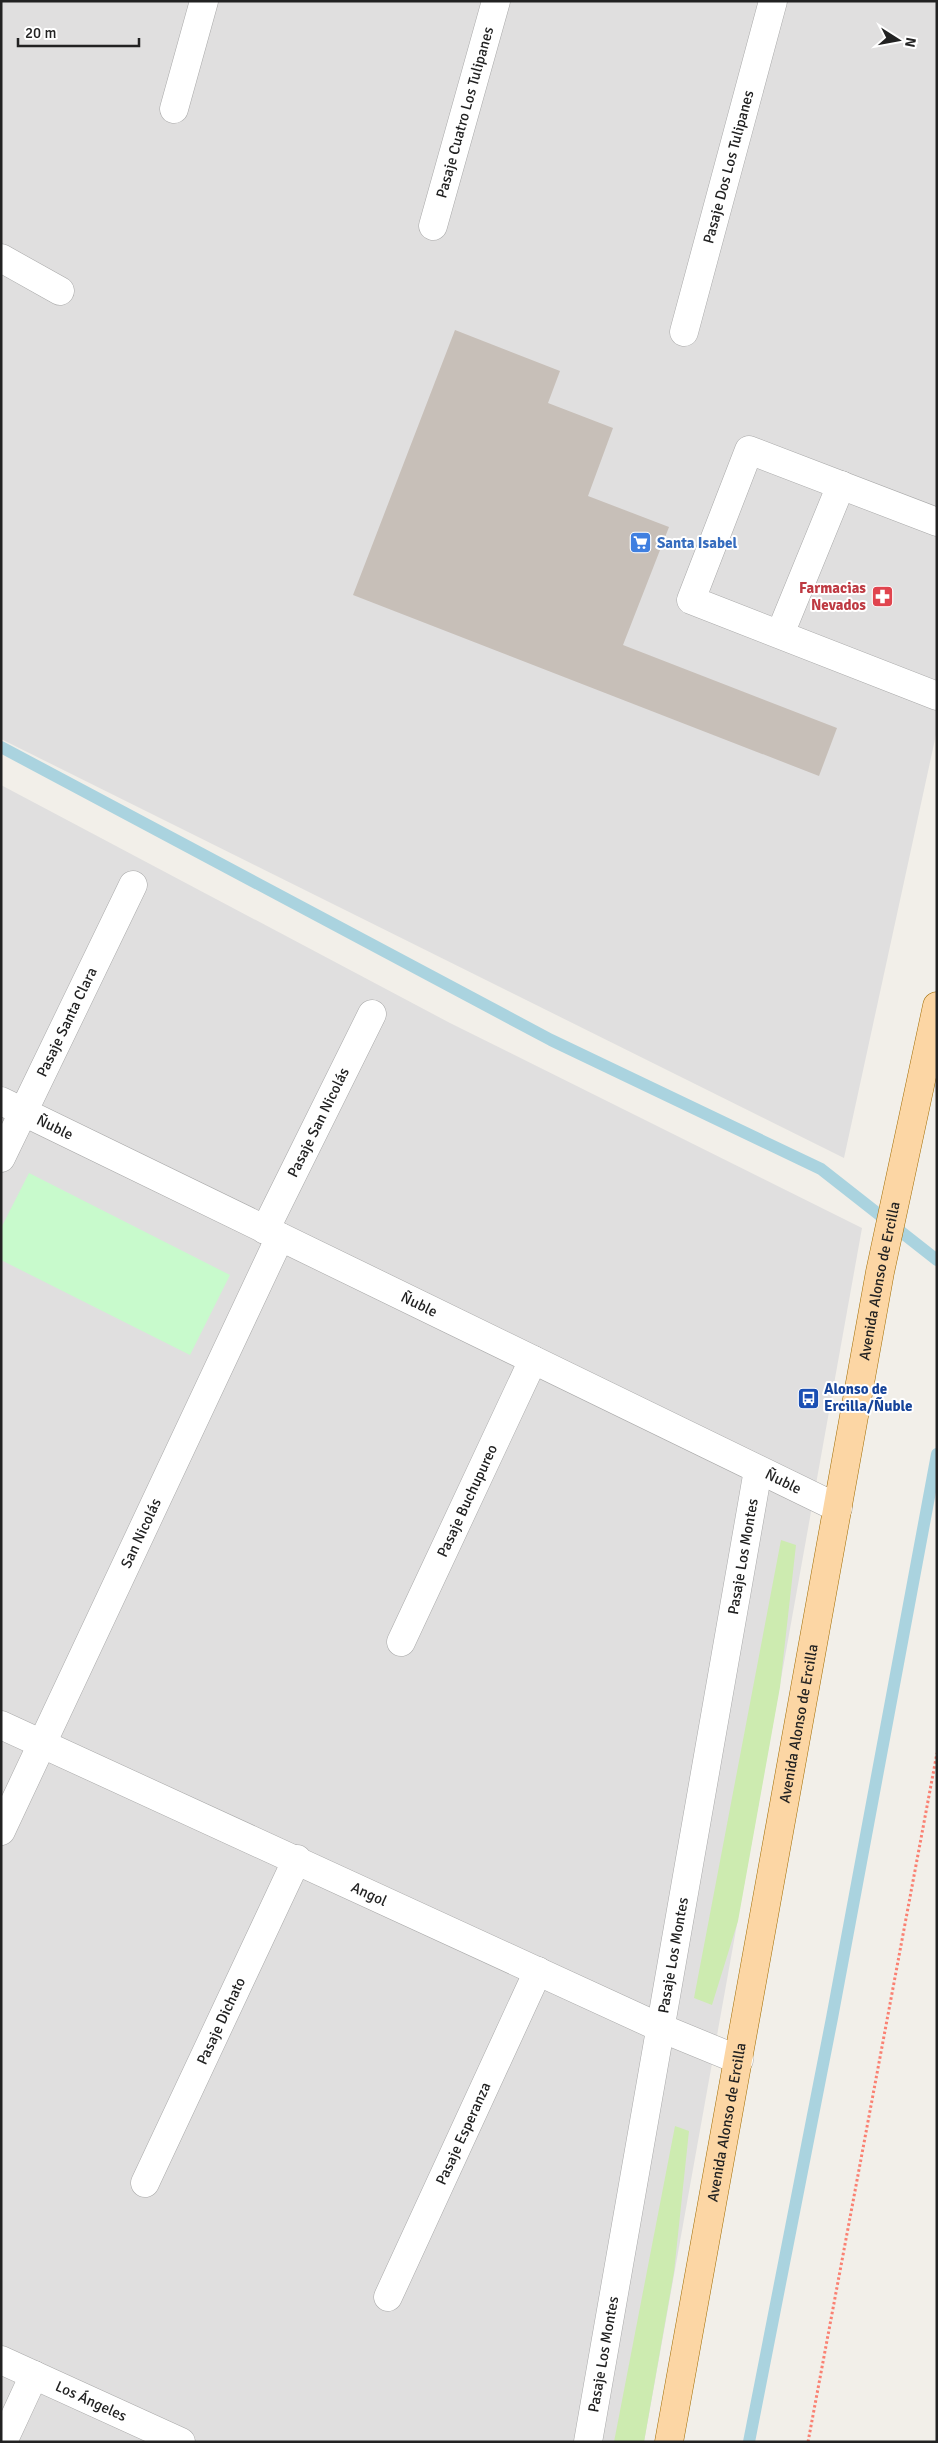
<svg xmlns="http://www.w3.org/2000/svg" width="938" height="2443" font-family="Signika,sans-serif">
<rect width="100%" height="100%" fill="#f2efe9"/>
<!-- residential -->
<path fill="#e0dfdf" d="M 1,1 L 937,1 L 937,730 L 844,1158 L 1,739 Z
M 1,785 L 450,1023 L 862,1228 L 644,2442 L 1,2442 Z"/>
<!-- grass -->
<path fill="#cdebb0" d="M 781,1540 L 796,1545 L 780,1687 L 738,1921 L 712,2005 L 694,1998 Z
M 675,2126 L 689,2131 L 674,2272 L 644,2442 L 614,2442 Z"/>
<!-- park -->
<path fill="#c8facc" d="M 29,1173 L 230,1275 L 190,1355 L 1,1260 L 1,1228 Z"/>
<g fill="none" stroke-linecap="round" stroke-linejoin="round">
<!-- stream -->
<path stroke="#aad3df" stroke-width="12" d="M 1,747 L 551,1040 L 821,1169 L 937,1260
M 749,2442 L 832,2018 L 937,1454"/>
</g>
<!-- building -->
<path fill="#c7bfb8" d="M 455,330 L 560,371 L 548,403 L 613,428 L 588,496 L 669,527 L 623,645 L 837,728 L 819,776 L 353,595 Z"/>
<g fill="none" stroke-linecap="round" stroke-linejoin="round">
<defs>
<g id="minor">
<path d="M 174,109 L 204,1"/>
<path id="s1" d="M 433,226 L 496,1"/>
<path d="M 1,258 L 60,291"/>
<path id="s2" d="M 684,332 L 773,1"/>
<path d="M 937,522 L 749,450 L 691,600 L 937,696"/>
<path d="M 780,634 L 841,485"/>
<path id="s3" d="M 1,1101 L 838,1508"/>
<path id="s4" d="M 1,1158 L 133,885"/>
<path id="s5" d="M 265,1230 L 372,1014"/>
<path id="s6" d="M 401,1642 L 533,1360"/>
<path id="s7" d="M 1,1725 L 661,2028 L 739,2060"/>
<path id="s8" d="M 1,1831 L 280,1237"/>
<path id="s9" d="M 145,2183 L 297,1859"/>
<path id="s10" d="M 388,2297 L 538,1971"/>
<path id="s11" d="M 1,2360 L 181,2442"/>
<path d="M 3,2442 L 34,2375"/>
<path id="s12" d="M 588,2442 L 758,1470"/>
</g>
<g id="major">
<path id="s13" d="M 669,2442 L 880,1272 L 937,1006"/>
</g>
</defs>
<!-- minor casing -->
<use href="#minor" stroke="#a9a9a9" stroke-width="29"/>
<!-- major casing -->
<use href="#major" stroke="#a06b00" stroke-width="29"/>
<!-- path -->
<path stroke="#fa8072" stroke-width="3" stroke-dasharray="2.5 2.5" stroke-linecap="butt" d="M 808,2442 L 937,1753"/>
<!-- minor -->
<use href="#minor" stroke="#fff" stroke-width="28"/>
<!-- major -->
<use href="#major" stroke="#fcd6a4" stroke-width="28"/>
</g>
<!-- icons -->
<defs>
<symbol id="supermarket-square" viewBox="-11 -11 22 22"><rect x="-9" y="-9" width="18" height="18" rx="4" fill="#3f7fe0" stroke="#fff"/><path d="M-6-5.5h2.5l.6 2H6L4.5 2H-2.5L-4.4-4H-6ZM-1.5 3.2a1.3 1.3 0 1 0 .1 0ZM3 3.2a1.3 1.3 0 1 0 .1 0Z" fill="#fff"/></symbol>
<symbol id="pharmacy-square" viewBox="-11 -11 22 22"><rect x="-9" y="-9" width="18" height="18" rx="4" fill="#e0444e" stroke="#fff"/><path d="M-2-6h4v4h4v4h-4v4h-4v-4h-4v-4h4Z" fill="#fff"/></symbol>
<symbol id="bus-square" viewBox="-11 -11 22 22"><rect x="-9" y="-9" width="18" height="18" rx="4" fill="#1a4fb4" stroke="#fff"/><path d="M-5-6H5V4H4V6H2V4H-2V6H-4V4H-5ZM-3.5-4V0h7V-4ZM-3.5 1.2v1.5H-2V1.2ZM2 1.2v1.5H3.5V1.2Z" fill="#fff"/></symbol>
</defs>
<g fill-rule="evenodd">
<use href="#supermarket-square" x="628" y="530" width="25" height="25"/>
<use href="#pharmacy-square" x="870" y="584" width="25" height="25"/>
<use href="#bus-square" x="796" y="1386" width="25" height="25"/>
</g>
<g text-anchor="middle" dominant-baseline="central" stroke-width="4" stroke-linejoin="round" paint-order="stroke">
<!-- street labels -->
<g font-size="15" fill="#222" stroke="#fff">
<text stroke="none"><textPath href="#s1" startOffset="118">Pasaje Cuatro Los Tulipanes</textPath></text>
<text stroke="none"><textPath href="#s2" startOffset="171">Pasaje Dos Los Tulipanes</textPath></text>
<text stroke="none"><textPath href="#s4" startOffset="151">Pasaje Santa Clara</textPath></text>
<text stroke="none"><textPath href="#s5" startOffset="120">Pasaje San Nicolás</textPath></text>
<text stroke="none"><textPath href="#s3" startOffset="60">Ñuble</textPath></text>
<text stroke="none"><textPath href="#s13" startOffset="1180">Avenida Alonso de Ercilla</textPath></text>
<text stroke="none"><textPath href="#s3" startOffset="465">Ñuble</textPath></text>
<text stroke="none"><textPath href="#s3" startOffset="870">Ñuble</textPath></text>
<text stroke="none"><textPath href="#s6" startOffset="156">Pasaje Buchupureo</textPath></text>
<text stroke="none"><textPath href="#s8" startOffset="329">San Nicolás</textPath></text>
<text stroke="none"><textPath href="#s12" startOffset="899">Pasaje Los Montes</textPath></text>
<text stroke="none"><textPath href="#s13" startOffset="730">Avenida Alonso de Ercilla</textPath></text>
<text stroke="none"><textPath href="#s7" startOffset="405">Angol</textPath></text>
<text stroke="none"><textPath href="#s12" startOffset="494">Pasaje Los Montes</textPath></text>
<text stroke="none"><textPath href="#s9" startOffset="179">Pasaje Dichato</textPath></text>
<text stroke="none"><textPath href="#s13" startOffset="325">Avenida Alonso de Ercilla</textPath></text>
<text stroke="none"><textPath href="#s10" startOffset="180">Pasaje Esperanza</textPath></text>
<text stroke="none"><textPath href="#s12" startOffset="89">Pasaje Los Montes</textPath></text>
<text stroke="none"><textPath href="#s11" startOffset="99">Los Ángeles</textPath></text>
</g>
<!-- shop labels -->
<g font-size="15" font-weight="bold" fill="#366cbe" stroke="#fff" text-anchor="start">
<text x="657" y="543">Santa Isabel</text>
</g>
<!-- health labels -->
<g font-size="15" font-weight="bold" fill="#be3a42" stroke="#fff" text-anchor="end">
<text x="866" y="588">Farmacias<tspan x="866" dy="17">Nevados</tspan></text>
</g>
<!-- transit labels -->
<g font-size="15" font-weight="bold" fill="#164399" stroke="#fff" text-anchor="start">
<text x="824" y="1389">Alonso de<tspan x="824" dy="17">Ercilla/Ñuble</tspan></text>
</g>
</g>
<!-- border -->
<rect width="938" height="2443" fill="none" stroke="#222222" stroke-width="5"/>
<!-- north arrow -->
<g transform="translate(898 40) rotate(101)" stroke="#ffffff" stroke-width="4" paint-order="stroke">
<path d="M0-4L9 19L0 12L-9 19Z" fill="#222222"/>
<text y="-8" font-size="14" font-weight="bold" text-anchor="middle" fill="#222222">N</text>
</g>
<!-- scale -->
<path d="M18 38v8h121v-8" fill="none" stroke="#222222" stroke-width="2.5"/>
<text x="25" y="38" font-size="15" fill="#222222" stroke="#ffffff" stroke-width="4" paint-order="stroke">20 m</text>
</svg>
